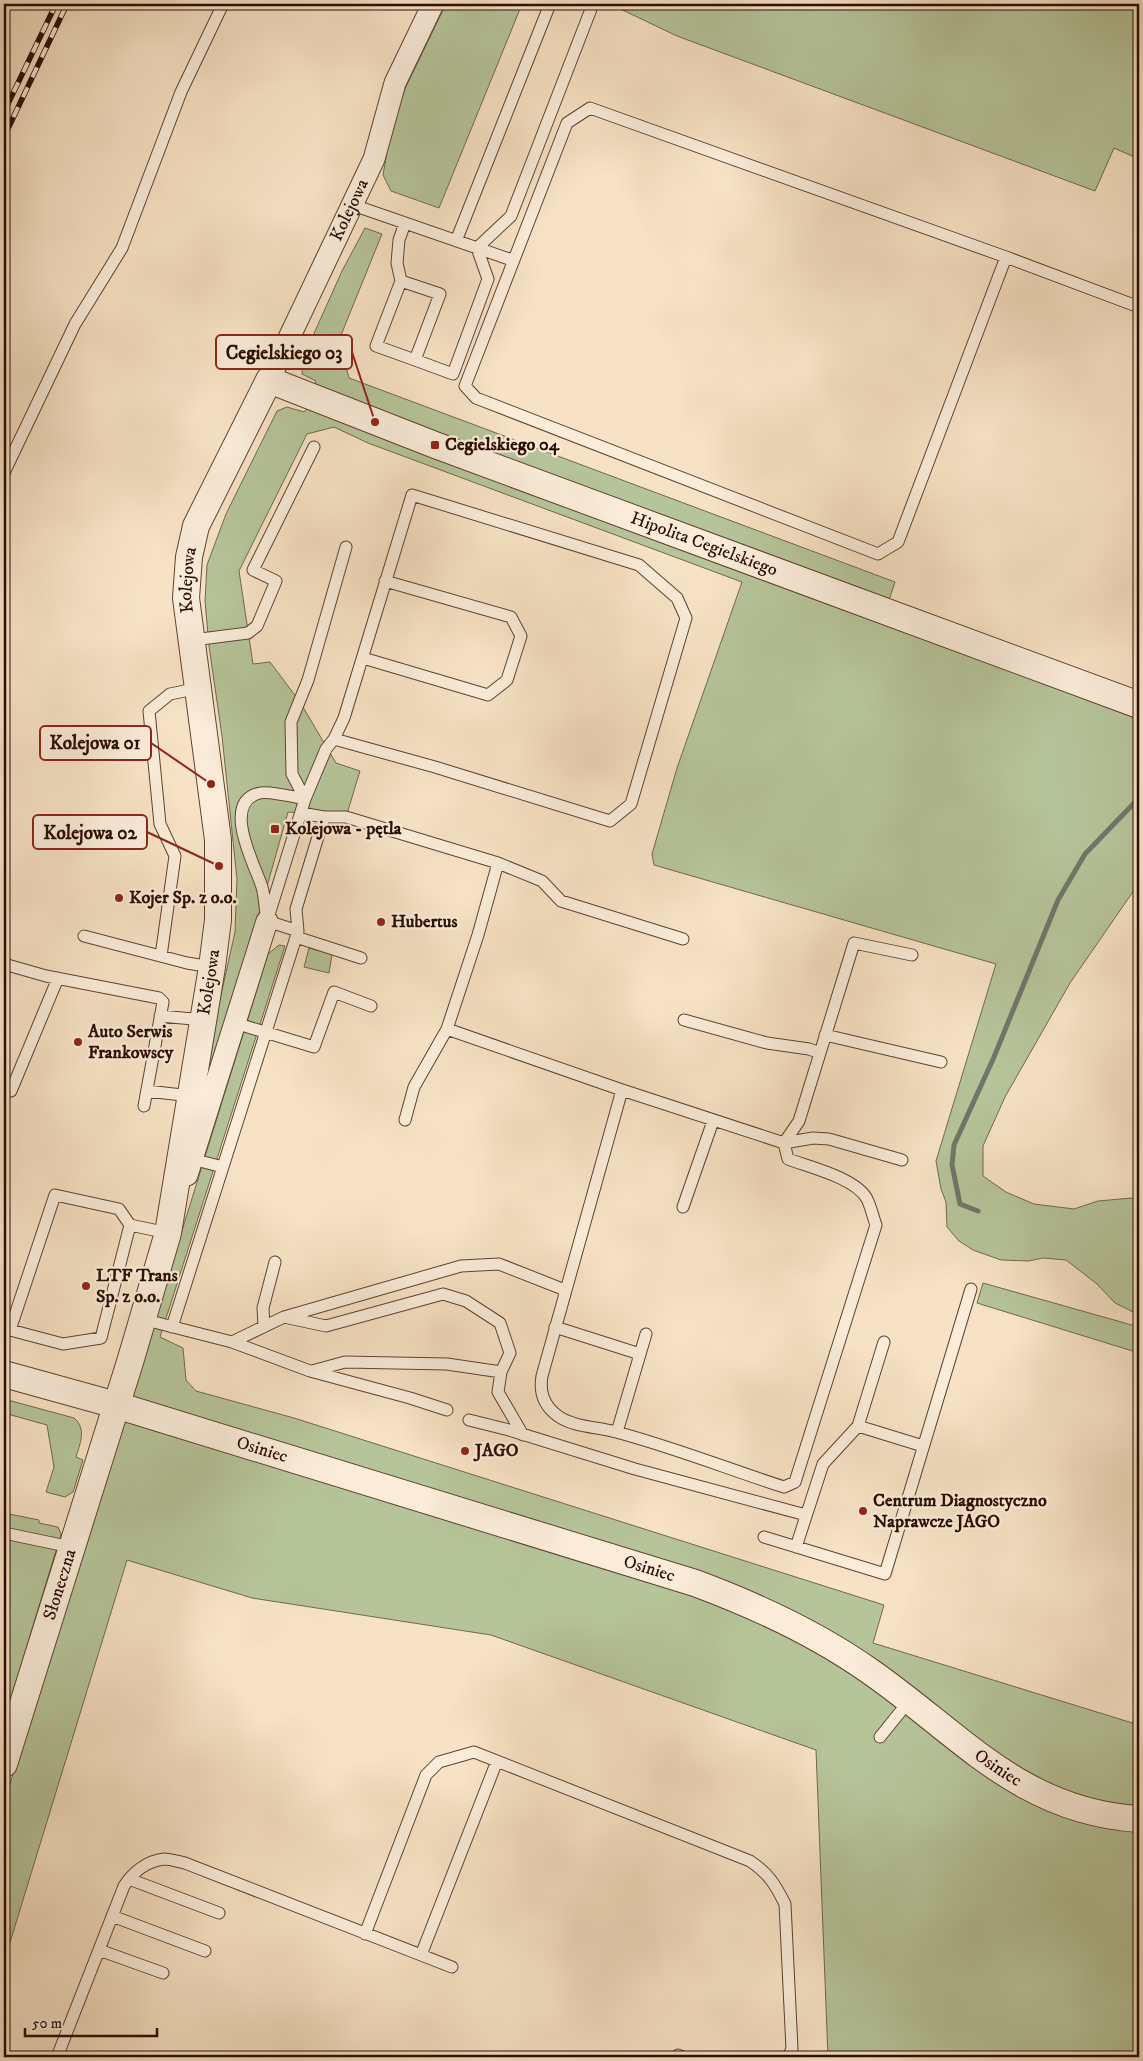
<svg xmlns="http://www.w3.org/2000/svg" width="1143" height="2061" font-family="'IM FELL DW Pica',serif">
<rect width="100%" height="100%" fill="#f7e2c5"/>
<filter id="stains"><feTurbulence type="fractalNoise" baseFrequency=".004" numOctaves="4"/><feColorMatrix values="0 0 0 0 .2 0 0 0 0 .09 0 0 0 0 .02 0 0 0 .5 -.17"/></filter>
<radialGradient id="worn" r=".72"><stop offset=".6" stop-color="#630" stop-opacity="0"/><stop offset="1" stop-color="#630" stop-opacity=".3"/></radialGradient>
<!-- green -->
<path fill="#b6c49a" stroke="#70684d" d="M 446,4 L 522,4 L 439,208 L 391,191 L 383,175 L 390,134 L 403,93 Z
M 610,4 L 1139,4 L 1139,159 L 1114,148 L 1095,191 L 677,36 Z
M 365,228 L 382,234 L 339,340 L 349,378 L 895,582 L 888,603 L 313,389 L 316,381 L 302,374 L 303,358 L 342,271 Z
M 309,406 L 1139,714 L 1139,883 L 1070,983 L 1005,1097 L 983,1146 L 983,1176 L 1006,1192 L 1034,1204 L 1074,1209 L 1098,1201 L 1132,1198 L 1139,1204 L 1139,1315 L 1115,1303 L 1097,1284 L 1066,1260 L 1043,1258 L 1029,1261 L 1001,1260 L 973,1250 L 959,1241 L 947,1227 L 946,1202 L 941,1189 L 936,1161 L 996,964 L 654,865 L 652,854 L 677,768 L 742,582 L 368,443 L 334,427 L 307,434 L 239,571 L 253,664 L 270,662 L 300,702 L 336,763 L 360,771 L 346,817 L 288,812 L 256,925 L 207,1082 L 203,1076 L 235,932 L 237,879 L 222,736 L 209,646 L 205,601 L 207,565 L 226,514 L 277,411 L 287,407 L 304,412 Z
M 279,945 L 285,946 L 160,1337 L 183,1348 L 186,1380 L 196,1391 L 294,1418 L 884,1605 L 873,1643 L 1139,1725 L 1139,2057 L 828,2057 L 816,1750 L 491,1635 L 252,1598 L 127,1560 L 4,1962 L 4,1803 L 268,954 Z
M 309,948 L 332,954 L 329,973 L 304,967 Z
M 983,1283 L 1139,1327 L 1139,1353 L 977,1303 Z
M 4,1399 L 74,1418 C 87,1429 80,1443 76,1457 L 83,1460 L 73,1492 L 65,1497 L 46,1492 L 54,1467 L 47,1425 L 4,1413 Z
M 4,1513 L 39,1520 L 39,1523 L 58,1527 L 61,1534 L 4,1721 Z"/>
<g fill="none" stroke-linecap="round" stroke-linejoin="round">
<!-- stream -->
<path stroke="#707768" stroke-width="5" d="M 978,1211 L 960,1204 L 952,1165 L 954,1145 L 994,1057 L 1058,900 L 1085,854 L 1139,798"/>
<defs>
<path id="service" d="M 353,205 L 512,260
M 456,241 L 550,4
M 1006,257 L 898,542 L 878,554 L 476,398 L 465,386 L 567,123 L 590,108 L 1006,257 L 1139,307
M 401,281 L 440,294 L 415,360 L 376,346 L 401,281 L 397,263 L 399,240 L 405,223
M 415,360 L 453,374 L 488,279 L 477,248 L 511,216 L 593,4
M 4,473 L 75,324 L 122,248 L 181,92 L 223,4
M 193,640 L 248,633 L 257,626 L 276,581 L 253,570 L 314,447
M 363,658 L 488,695 L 507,680 L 521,636 L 511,617 L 385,581
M 305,799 C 295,797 268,791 260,793 C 220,802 255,865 262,887 C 265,898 265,910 267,921 L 305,799 L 326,749 L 334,739 L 344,718 L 412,495 L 639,565 L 677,598 L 686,618 L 631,804 L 610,821 L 435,767 L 334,739
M 305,799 L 292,774 L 291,722 L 308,680 L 346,547
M 301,813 L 324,817 L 346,817 L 498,863 L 542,881 L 561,901 L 683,939
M 298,931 L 296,909 L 324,817
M 84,936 L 187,963 L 212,967
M 296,937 L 361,958
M 161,956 L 175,856 L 160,824 L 149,711 L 170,694 L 199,688
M 4,964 L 46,976 L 159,998 L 163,1002 L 144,1106
M 160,1016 L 204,1020
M 684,1020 L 767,1043 L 809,1049 L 820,1053
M 235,1023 L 314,1047 L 334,992 L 371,1006
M 447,1029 L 622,1090 L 784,1143 L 788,1159 C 809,1167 856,1178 867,1199 C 871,1207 873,1217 876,1225 L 795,1482 L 784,1487 C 728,1469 673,1447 616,1432 C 598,1427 573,1427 558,1416 C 544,1406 539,1393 542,1376 L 622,1090
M 825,1035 L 941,1062
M 11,1091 L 58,978
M 147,1091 L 191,1096
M 405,1120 L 414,1087 L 447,1029 L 478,935 L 498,863
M 784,1143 L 799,1121 L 854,943 L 912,955
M 784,1143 L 813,1138 L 829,1139 L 902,1160
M 192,1159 L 223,1167
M 55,1195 L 119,1209 L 130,1225 L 101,1338 L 63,1344 L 10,1330 Z
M 683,1207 L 713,1121
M 130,1225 L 168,1233
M 284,1317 L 326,1326 L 443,1294 L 466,1301 L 500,1323 L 510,1353 L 501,1372 L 498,1392 L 523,1435
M 142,1319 L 232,1342 L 310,1371 L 410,1398 L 447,1410
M 172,1327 L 298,931 L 267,921
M 264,1327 L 263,1308 L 275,1262
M 555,1327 L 640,1354
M 232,1342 L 284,1317 L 461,1266 L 499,1264 L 565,1290
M 312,1371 L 345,1362 L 447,1364 L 501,1372
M 469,1420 L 509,1430 L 635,1469 L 806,1515
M 858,1426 L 884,1342
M 617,1432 L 646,1334
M 4,1533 L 71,1547
M 764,1537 L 885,1574 L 971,1289
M 796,1547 L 823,1464 L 858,1426 L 923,1446
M 880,1737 L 909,1701
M 129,1879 L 219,1913
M 112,1916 L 205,1951
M 365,1934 L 426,1775 L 439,1762 L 474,1752 L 750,1861 C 769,1874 775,1884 785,1904 L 792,2049 L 788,2057
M 99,1950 L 163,1973
M 421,1955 L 497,1761
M 678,2055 L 683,2057
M 57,2057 L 124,1886 C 133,1872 147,1861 164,1859 C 171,1859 179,1862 185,1863 L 452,1967"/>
<g id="minor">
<path id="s1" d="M 269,380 L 374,159 L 395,83 L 433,4"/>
<path d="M 187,1175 L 267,921"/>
</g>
<g id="tertiary">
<path id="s2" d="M 4,1374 L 116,1405 L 695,1583 C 757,1606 816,1633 871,1672 C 960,1734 1021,1812 1139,1819"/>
<path id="s3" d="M 4,1764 L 130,1362 L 168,1233 L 212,967 L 218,920 L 218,840 L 186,598 L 189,557 L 196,526 L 269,380 L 435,445 L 1139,705"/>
</g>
</defs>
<!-- service casing -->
<use href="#service" stroke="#5e4231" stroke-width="13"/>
<!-- minor casing -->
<use href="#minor" stroke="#5e4231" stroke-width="23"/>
<!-- tertiary casing -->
<use href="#tertiary" stroke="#5e4231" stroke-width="28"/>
<!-- service -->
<use href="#service" stroke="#faecd9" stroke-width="11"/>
<!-- minor -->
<use href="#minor" stroke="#faecd9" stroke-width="21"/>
<!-- tertiary -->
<use href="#tertiary" stroke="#faecd9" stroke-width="26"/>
<defs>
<path id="rail" d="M 4,112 L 56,4
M 4,137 L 67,4"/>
</defs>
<!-- rail casing -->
<use href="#rail" stroke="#2b0c00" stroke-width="5.5"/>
<!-- rail -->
<use href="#rail" stroke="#faecd9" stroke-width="4" stroke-dasharray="11" stroke-linecap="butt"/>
</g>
<!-- markers -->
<g fill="#8f2418" stroke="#faecd9" stroke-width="2">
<rect x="430" y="440" width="10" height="10" rx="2.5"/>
<rect x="270" y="824" width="10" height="10" rx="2.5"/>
<circle cx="119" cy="898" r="5"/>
<circle cx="381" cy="922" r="5"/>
<circle cx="78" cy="1042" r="5"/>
<circle cx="86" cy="1286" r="5"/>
<circle cx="465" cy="1451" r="5"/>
<circle cx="863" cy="1511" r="5"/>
</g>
<g text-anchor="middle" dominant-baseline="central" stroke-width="4.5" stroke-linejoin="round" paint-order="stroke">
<!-- street labels -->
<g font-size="18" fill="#2b0c00" stroke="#faecd9">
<text stroke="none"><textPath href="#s1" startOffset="188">Kolejowa</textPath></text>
<text stroke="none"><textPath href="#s3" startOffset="1898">Hipolita Cegielskiego</textPath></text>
<text stroke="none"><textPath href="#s3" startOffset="1215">Kolejowa</textPath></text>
<text stroke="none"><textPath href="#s3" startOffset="810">Kolejowa</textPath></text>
<text stroke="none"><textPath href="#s2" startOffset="269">Osiniec</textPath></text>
<text stroke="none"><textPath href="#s2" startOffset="674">Osiniec</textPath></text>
<text stroke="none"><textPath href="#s3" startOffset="188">Słoneczna</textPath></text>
<text stroke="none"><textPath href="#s2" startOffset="1079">Osiniec</textPath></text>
</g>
<!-- poi labels -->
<g font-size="18" font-weight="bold" fill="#2b0c00" stroke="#faecd9" text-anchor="start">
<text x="445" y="445">Cegielskiego 04</text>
<text x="285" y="829">Kolejowa - pętla</text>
<text x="129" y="898">Kojer Sp. z o.o.</text>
<text x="391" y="922">Hubertus</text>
<text x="88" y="1032">Auto Serwis<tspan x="88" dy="21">Frankowscy</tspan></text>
<text x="96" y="1276">LTF Trans<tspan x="96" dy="21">Sp. z o.o.</tspan></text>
<text x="475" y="1451">JAGO</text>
<text x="873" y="1501">Centrum Diagnostyczno<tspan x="873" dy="21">Naprawcze JAGO</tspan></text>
</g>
</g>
<!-- callouts -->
<path fill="none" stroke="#8f2418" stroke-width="2" d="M375 422L352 352M211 784L151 743M219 866L147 832"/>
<g fill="#8f2418" stroke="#faecd9" stroke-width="2">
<circle cx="375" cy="422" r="5"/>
<circle cx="211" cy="784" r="5"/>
<circle cx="219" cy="866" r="5"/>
</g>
<g fill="#faecd9" stroke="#8f2418" stroke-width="2">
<rect x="216" y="335" width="136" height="34" rx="5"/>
<rect x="40" y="726" width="111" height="34" rx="5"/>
<rect x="33" y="815" width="114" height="34" rx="5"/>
</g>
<g font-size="19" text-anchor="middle" font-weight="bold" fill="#2b0c00">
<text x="284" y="359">Cegielskiego 03</text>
<text x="95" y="749">Kolejowa 01</text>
<text x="90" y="839">Kolejowa 02</text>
</g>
<!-- margin -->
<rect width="1143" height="2061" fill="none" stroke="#f7e2c5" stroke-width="20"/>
<rect x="5" y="5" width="1133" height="2051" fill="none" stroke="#2b0c00" stroke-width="2.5"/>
<rect x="10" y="10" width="1123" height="2041" fill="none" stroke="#2b0c00"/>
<!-- scale -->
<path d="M25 2028v8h132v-8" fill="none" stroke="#2b0c00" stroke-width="2.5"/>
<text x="32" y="2028" font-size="15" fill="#2b0c00" stroke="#faecd9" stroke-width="4" paint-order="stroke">50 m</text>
<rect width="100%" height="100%" filter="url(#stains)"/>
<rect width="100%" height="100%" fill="url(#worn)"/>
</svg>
